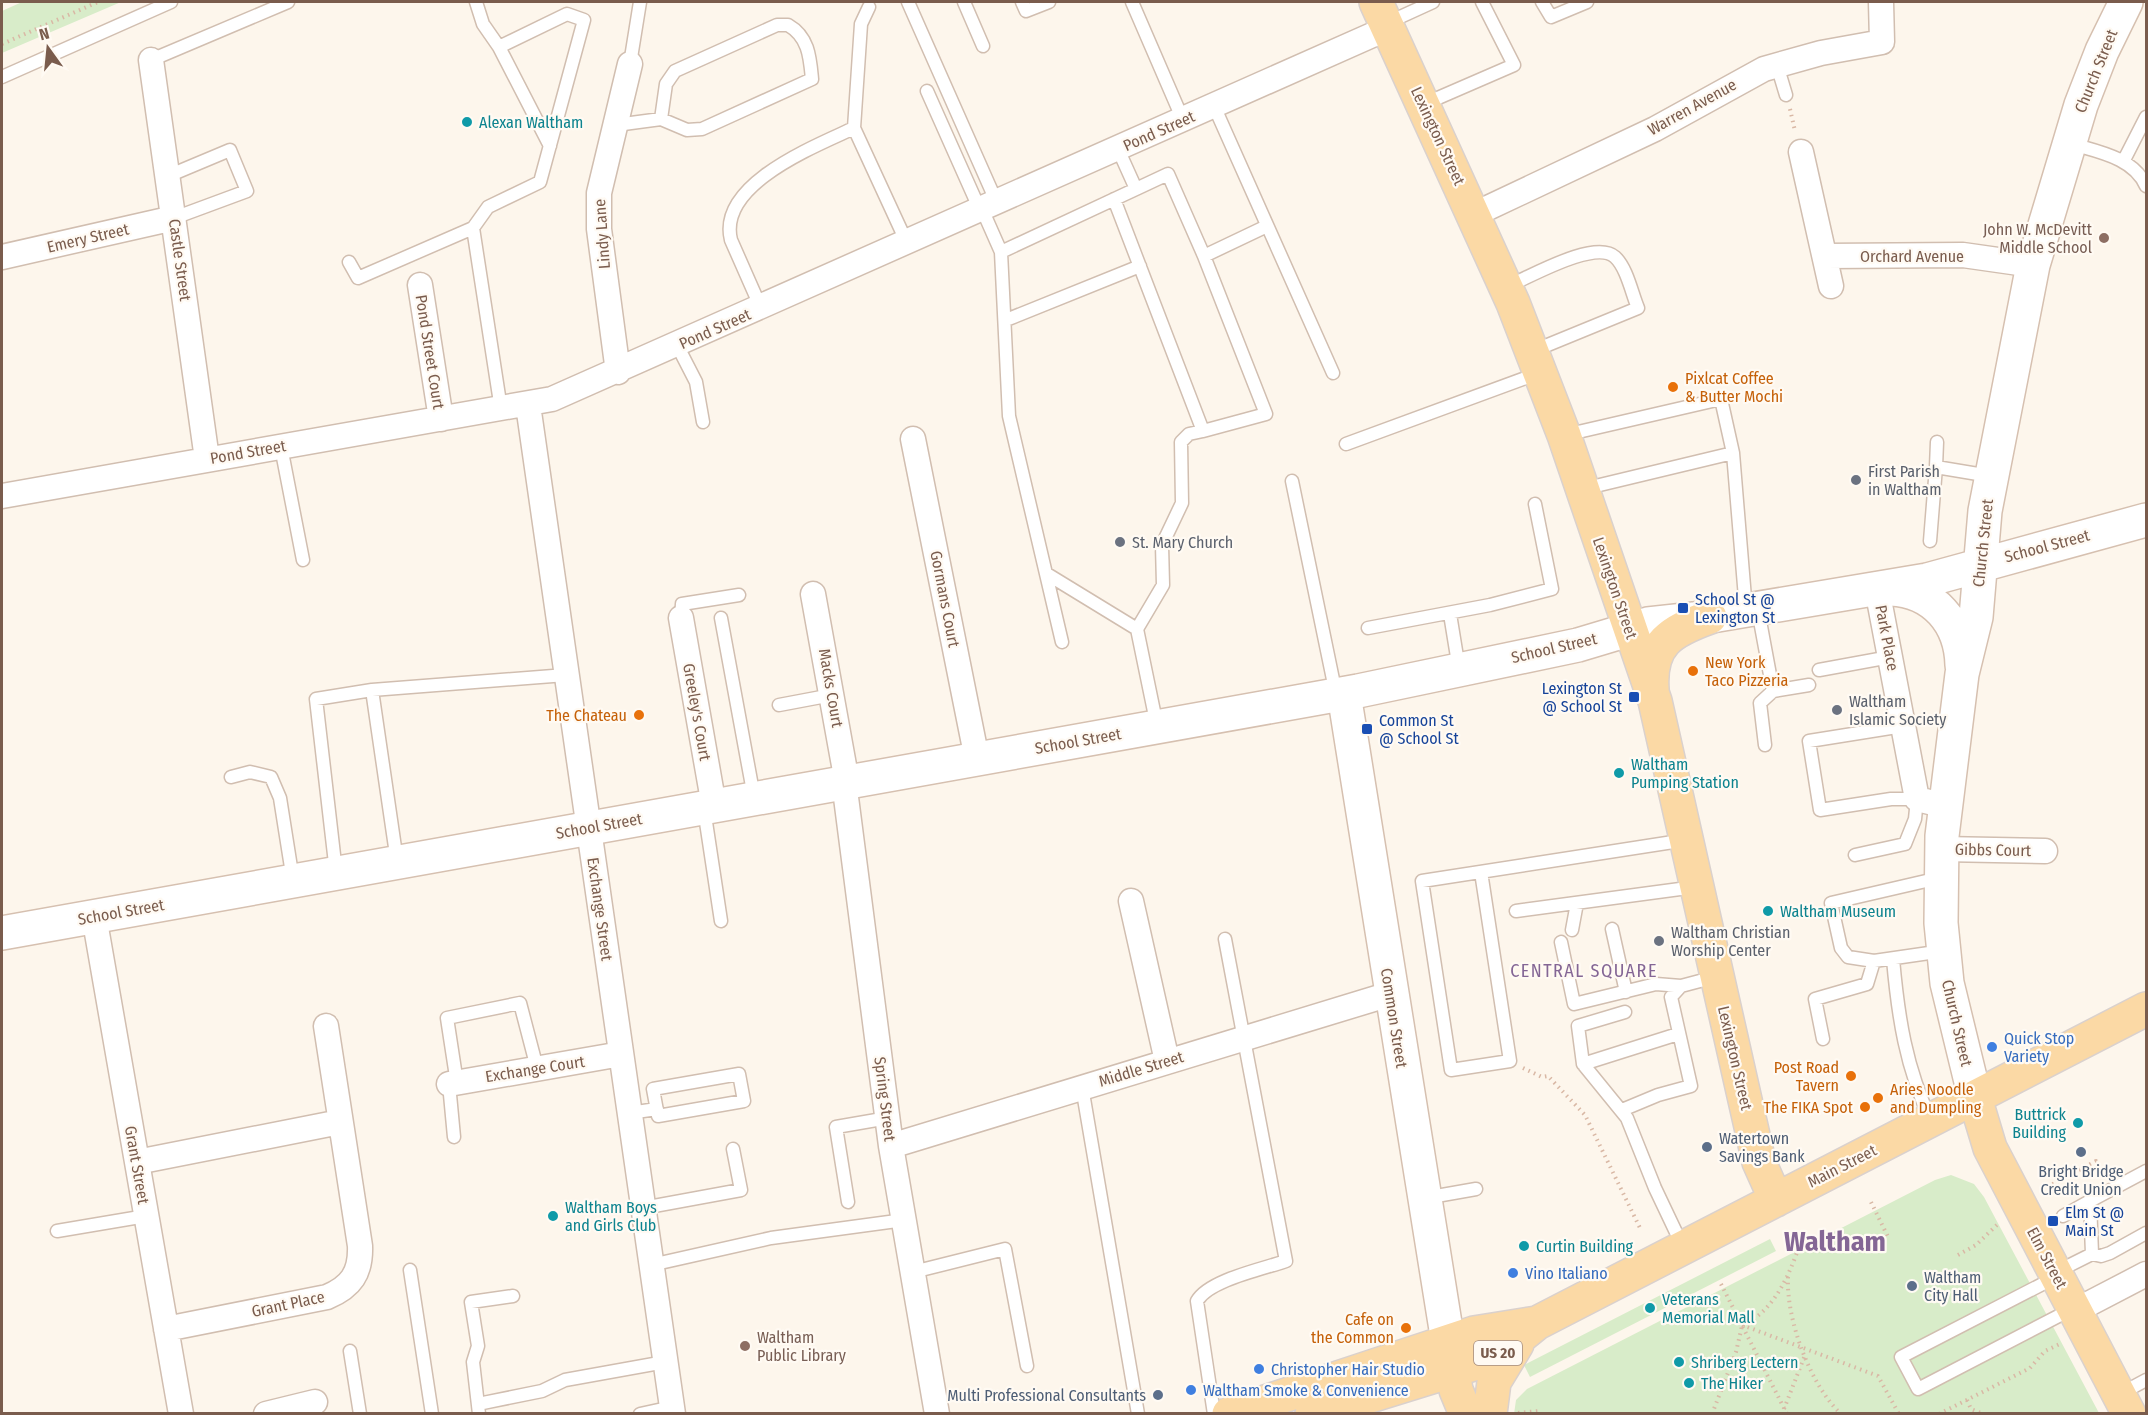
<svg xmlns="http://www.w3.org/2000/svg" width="2148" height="1415" font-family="'Fira Sans Condensed',sans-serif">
<rect width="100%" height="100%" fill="#fdf6ec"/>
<!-- green -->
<path fill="#d8ecc9" d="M 22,2 L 121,2 L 2,53 L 2,11 Z
M 1951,1175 L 1974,1184 L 1984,1197 L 2099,1413 L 1514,1414 L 1516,1400 L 1527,1389 L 1935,1180 Z
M 1770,1239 L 1776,1251 L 1530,1377 L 1524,1365 Z"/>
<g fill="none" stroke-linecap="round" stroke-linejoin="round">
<defs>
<path id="lane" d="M 476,2 L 483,24 L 499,47
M 908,2 L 997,203
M 964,2 L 983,46
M 1022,2 L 1026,11 L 1049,2
M 1132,2 L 1183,120
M 1542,2 L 1551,17 L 1587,2
M 869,7 L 861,24 L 854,128 L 907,243
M 1387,23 L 1433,2
M 151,60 L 288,2
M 630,64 L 640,2
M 1777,65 L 1786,95
M 2,77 L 171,2
M 927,91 L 980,210
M 1424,104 L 1514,65 L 1482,2
M 1214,106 L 1333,373
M 616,125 L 661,119 L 687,130 L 702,129 L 812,79 C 810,58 809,37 788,25 L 777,25 L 675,71 L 666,84 L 661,119
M 2072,144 C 2099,152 2134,158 2146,186
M 2123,162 L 2146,117
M 168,176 L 230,150 L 247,191 L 174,218
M 1136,189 L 1168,174 L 1204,256 L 1267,226
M 1114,199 L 1203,431 L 1266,414 L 1204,256
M 982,209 L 1001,252 L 1009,416 L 1062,642
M 1001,252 L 1136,189 L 1118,149
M 349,262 L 358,278 L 473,228
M 1508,286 C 1530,277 1595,239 1615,257 C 1627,268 1632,294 1638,308 L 1533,351
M 761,308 L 731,240 C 717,184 816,146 854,128
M 1006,320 L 1140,266
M 677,345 L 696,382 L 703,422
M 501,409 L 473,228 L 488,207 L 540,182 L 584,20 L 567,14 L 499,47 L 550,146
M 1565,435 L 1721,399 L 1733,453 L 1583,489
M 1346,444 L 1539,373
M 281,447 L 303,560
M 1733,453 L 1746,610
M 1936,467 L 1937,442
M 1292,481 L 1336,694
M 1930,541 L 1936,467 L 1990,476
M 1047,574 L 1137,629 L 1157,726
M 1758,610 L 1773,691 L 1760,703 L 1765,745
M 1450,614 L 1459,669
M 681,618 L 682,604 L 739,595
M 721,618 L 754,797
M 1368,628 L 1490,605 L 1552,589 L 1535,504
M 1137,629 L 1163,585 L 1162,545 L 1182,503 L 1181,442 L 1189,434 L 1203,431
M 1819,670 L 1890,657
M 372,690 L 397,861
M 1773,691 L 1809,685
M 779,705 L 832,695
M 231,777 L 250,772 L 271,777 L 280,798 L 293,880
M 704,809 L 721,921
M 1855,855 L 1905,844 L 1915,819 L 1917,799 L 1891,799 L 1820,810 L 1809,741 L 1903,726
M 336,872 L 316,699 L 372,690 L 566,675
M 1481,872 L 1510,1061 L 1451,1070 L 1422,881 L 1686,840
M 1939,878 L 1831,903 L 1841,948 L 1848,957 L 1874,961 L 1943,951
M 1516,911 L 1695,887
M 1612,929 L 1626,992
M 1572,930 L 1577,903
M 1561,942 L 1574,1004 L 1656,984 L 1681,986
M 1893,959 C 1898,1016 1906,1069 1931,1120
M 1625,1012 L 1578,1026 L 1583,1064 L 1627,1118 L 1655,1188 L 1683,1247
M 1823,1039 L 1815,999 L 1867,984 L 1874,961
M 1583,1064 L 1678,1034
M 739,1074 L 744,1101 L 658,1116 L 653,1089 Z
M 457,1083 L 447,1018 L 520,1003 L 537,1068
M 449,1084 L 454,1137
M 1082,1087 L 1138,1414
M 1622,1110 L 1658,1095 L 1691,1086 L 1671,997 L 1681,986 L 1715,977
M 629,1113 L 657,1109
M 1425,1198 L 1476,1189
M 848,1202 L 836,1127 L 888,1118
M 643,1208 L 741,1190 L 733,1149
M 2063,1216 L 2090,1201
M 57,1231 L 146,1216
M 2092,1254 L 2090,1201 L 2146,1171
M 651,1265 L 771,1238 L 904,1220
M 410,1270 L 432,1414
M 913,1272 L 1005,1249 L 1027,1366
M 2056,1272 L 2092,1254 L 2101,1256 L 2110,1253 L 2146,1233
M 2056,1277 L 1901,1357 L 1918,1389 L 2072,1309
M 350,1351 L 360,1414
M 2120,1394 L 2146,1380
M 478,1404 L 542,1391 L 565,1380 L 665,1362
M 479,1414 L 473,1362 L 478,1346 L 471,1302 L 513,1296
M 640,1414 L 672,1407
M 1214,1414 L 1197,1301 C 1209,1280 1263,1269 1286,1261 L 1225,939"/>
<path id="street" d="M 151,60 L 207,459
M 1801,152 L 1831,286
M 1475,214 L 1655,129 L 1764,69 L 1821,53 L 1882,42 L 1881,2
M 1826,256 L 1963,255 L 2033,265
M 2,257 L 174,218
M 420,285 L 441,419
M 618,372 L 599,229 L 599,193 L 630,64
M 528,405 L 673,1414
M 913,439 L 977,759
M 2,496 L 552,399 L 1388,28
M 1877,589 L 1917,799 L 1946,806
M 813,594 L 847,782
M 681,618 L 714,806
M 844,782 L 891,1146 L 937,1414
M 1942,849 L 2045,851
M 1131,901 L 1167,1061
M 94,916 L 181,1414
M 449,1084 L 621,1054
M 891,1146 L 1390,994
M 137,1162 L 340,1122
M 2075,1311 L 2146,1274
M 166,1329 L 327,1297 C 351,1287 361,1273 360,1246 L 326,1026
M 266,1414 L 315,1402"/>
<path id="secondary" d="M 1891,589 C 1934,591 1961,623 1962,665
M 1344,694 L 1448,1342
M 2,933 L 1358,691 L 1578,645 L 1648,624 L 1694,619 L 1927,580 L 2146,520
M 1975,1098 L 1947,983 L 1941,923 L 1942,836 L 1962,674 L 1976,617 L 1985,511 L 2033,265 L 2081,105 L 2102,51 L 2126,2"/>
<path id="primary" d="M 1376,2 L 1513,303 L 1564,435 L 1655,701 L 1759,1162 L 1776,1200
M 1652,689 C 1649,643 1671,631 1710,617
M 1975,1098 L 1990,1148 L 2129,1414
M 1450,1352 L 1456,1390 L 1466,1414
M 1229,1414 L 1474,1333 L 1537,1323
M 1312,1414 L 1483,1361 L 1505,1349 L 1537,1323 L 2146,1009
M 1490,1414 L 1494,1382 L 1517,1344"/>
</defs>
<!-- lane casing -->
<use href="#lane" stroke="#d1beb0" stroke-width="15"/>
<!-- street casing -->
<use href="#street" stroke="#d1beb0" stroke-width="27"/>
<!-- secondary casing -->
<use href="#secondary" stroke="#d6c0b0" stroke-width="36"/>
<!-- primary casing -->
<use href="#primary" stroke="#dad1cd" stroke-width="36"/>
<!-- path -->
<path stroke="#d9b8a5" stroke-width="4" stroke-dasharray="1.5 4.5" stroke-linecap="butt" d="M 2,44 L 98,2
M 1790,109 L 1795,131
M 1523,1068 L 1542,1077 L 1548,1076 L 1585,1115 L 1641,1230
M 2042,1190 L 2096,1161 L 2103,1176
M 1871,1202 L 1889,1239
M 1958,1255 L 1976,1245 L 1999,1223
M 1788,1277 C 1786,1319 1810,1385 1841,1414
M 1721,1284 L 1787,1414
M 1742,1325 L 1878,1376 L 1899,1414
M 1743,1325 C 1777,1309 1790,1272 1802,1239
M 1967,1400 L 1971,1409 L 1983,1414
M 1784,1409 L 1805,1355
M 1518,1413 L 1539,1411
M 1712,1414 L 1736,1352 L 1742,1326
M 1939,1414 L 2030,1368 L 2045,1351 L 2062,1343"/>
<!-- lane -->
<use href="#lane" stroke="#fff" stroke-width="12"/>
<!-- street -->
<use href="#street" stroke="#fff" stroke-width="24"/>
<!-- secondary -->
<use href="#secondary" stroke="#fff" stroke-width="33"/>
<!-- primary -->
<use href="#primary" stroke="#fbd9a5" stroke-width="33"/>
</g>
<!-- markers -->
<g fill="#0f9aa8" stroke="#fffaf3" stroke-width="2">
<circle cx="467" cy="122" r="6"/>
<circle cx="1619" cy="773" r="6"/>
<circle cx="1768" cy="911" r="6"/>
<circle cx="2078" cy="1123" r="6"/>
<circle cx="553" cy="1216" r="6"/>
<circle cx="1524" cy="1246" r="6"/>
<circle cx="1650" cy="1308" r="6"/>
<circle cx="1679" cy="1362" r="6"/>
<circle cx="1689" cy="1383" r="6"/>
</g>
<g fill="#8d6e63" stroke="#fffaf3" stroke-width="2">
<circle cx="2104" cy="238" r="6"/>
<circle cx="745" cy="1346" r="6"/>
</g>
<g fill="#e8710a" stroke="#fffaf3" stroke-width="2">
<circle cx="1673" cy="387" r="6"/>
<circle cx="1693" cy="671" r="6"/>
<circle cx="639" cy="715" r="6"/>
<circle cx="1851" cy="1076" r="6"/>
<circle cx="1878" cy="1098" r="6"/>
<circle cx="1865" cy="1107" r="6"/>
<circle cx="1406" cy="1328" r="6"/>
</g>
<g fill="#6b7280" stroke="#fffaf3" stroke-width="2">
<circle cx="1856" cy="480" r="6"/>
<circle cx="1120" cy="542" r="6"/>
<circle cx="1837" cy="710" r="6"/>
<circle cx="1659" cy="941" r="6"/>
</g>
<g fill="#1a4fb4" stroke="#fffaf3" stroke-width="2">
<rect x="1677" y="602" width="12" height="12" rx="3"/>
<rect x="1628" y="691" width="12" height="12" rx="3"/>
<rect x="1361" y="723" width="12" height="12" rx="3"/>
<rect x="2047" y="1215" width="12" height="12" rx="3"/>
</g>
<g fill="#3f7fe0" stroke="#fffaf3" stroke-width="2">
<circle cx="1992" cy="1047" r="6"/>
<circle cx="1513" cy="1273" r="6"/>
<circle cx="1259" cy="1369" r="6"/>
<circle cx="1191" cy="1390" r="6"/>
</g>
<g fill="#5c6f8a" stroke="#fffaf3" stroke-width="2">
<circle cx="1707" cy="1147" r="6"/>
<circle cx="2081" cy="1152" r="6"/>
<circle cx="1912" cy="1286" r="6"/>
<circle cx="1158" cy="1395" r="6"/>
</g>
<g text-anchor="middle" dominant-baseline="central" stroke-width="4.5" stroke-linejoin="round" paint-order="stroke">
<!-- shield labels -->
<rect fill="#fffaf3" stroke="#a28b7f" stroke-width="1.5" x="1474" y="1341" width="48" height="24" rx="4.5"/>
<g font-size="15" font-weight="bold" fill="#7a5c4d">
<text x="1498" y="1353">US 20</text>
</g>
<!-- street labels -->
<g font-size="16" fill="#7a5c4d" stroke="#fffaf3">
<text transform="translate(2096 71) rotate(-68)">Church Street</text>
<text transform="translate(1692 107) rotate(-29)">Warren Avenue</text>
<text transform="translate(1159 131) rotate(-24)">Pond Street</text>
<text transform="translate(1438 136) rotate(65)">Lexington Street</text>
<text transform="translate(602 234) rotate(-94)">Lindy Lane</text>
<text transform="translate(88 238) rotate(-13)">Emery Street</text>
<text x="1912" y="256">Orchard Avenue</text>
<text transform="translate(180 260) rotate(82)">Castle Street</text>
<text transform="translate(715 329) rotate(-24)">Pond Street</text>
<text transform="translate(430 352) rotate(81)">Pond Street Court</text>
<text transform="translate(248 452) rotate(-10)">Pond Street</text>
<text transform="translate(1983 543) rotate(-84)">Church Street</text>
<text transform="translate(2047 546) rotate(-15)">School Street</text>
<text transform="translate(1615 588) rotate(71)">Lexington Street</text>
<text transform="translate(945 599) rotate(79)">Gormans Court</text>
<text transform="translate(1887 638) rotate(79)">Park Place</text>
<text transform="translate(1554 648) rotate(-13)">School Street</text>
<text transform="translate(831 688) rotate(80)">Macks Court</text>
<text transform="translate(697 712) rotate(80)">Greeley's Court</text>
<text transform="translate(1078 741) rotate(-10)">School Street</text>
<text transform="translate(599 826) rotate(-10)">School Street</text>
<text transform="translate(1993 850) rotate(1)">Gibbs Court</text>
<text transform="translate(600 909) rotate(82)">Exchange Street</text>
<text transform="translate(121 912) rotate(-10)">School Street</text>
<text transform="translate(1394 1018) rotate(81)">Common Street</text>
<text transform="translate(1957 1023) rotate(77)">Church Street</text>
<text transform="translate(1735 1058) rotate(77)">Lexington Street</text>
<text transform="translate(535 1069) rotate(-9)">Exchange Court</text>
<text transform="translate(1141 1069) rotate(-17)">Middle Street</text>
<text transform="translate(885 1099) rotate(83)">Spring Street</text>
<text transform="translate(137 1165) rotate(80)">Grant Street</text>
<text transform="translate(1842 1166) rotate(-27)">Main Street</text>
<text transform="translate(2047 1258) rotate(62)">Elm Street</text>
<text transform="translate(288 1304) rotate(-12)">Grant Place</text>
</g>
<!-- culture labels -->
<g font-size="16" fill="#0d838f" stroke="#fffaf3" text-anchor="start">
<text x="479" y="122">Alexan Waltham</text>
<text x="1631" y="764">Waltham<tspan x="1631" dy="18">Pumping Station</tspan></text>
<text x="1780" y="911">Waltham Museum</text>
<text x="2066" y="1114" text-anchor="end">Buttrick<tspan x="2066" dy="18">Building</tspan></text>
<text x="565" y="1207">Waltham Boys<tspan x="565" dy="18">and Girls Club</tspan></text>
<text x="1536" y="1246">Curtin Building</text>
<text x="1662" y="1299">Veterans<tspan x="1662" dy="18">Memorial Mall</tspan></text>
<text x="1691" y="1362">Shriberg Lectern</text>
<text x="1701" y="1383">The Hiker</text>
</g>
<!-- education labels -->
<g font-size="16" fill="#785e54" stroke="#fffaf3" text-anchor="end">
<text x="2092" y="229">John W. McDevitt<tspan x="2092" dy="18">Middle School</tspan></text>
<text x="757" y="1337" text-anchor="start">Waltham<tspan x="757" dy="18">Public Library</tspan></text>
</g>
<!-- food labels -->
<g font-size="16" fill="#c56008" stroke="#fffaf3" text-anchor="end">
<text x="1685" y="378" text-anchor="start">Pixlcat Coffee<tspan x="1685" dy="18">&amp; Butter Mochi</tspan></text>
<text x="1705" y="662" text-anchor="start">New York<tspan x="1705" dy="18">Taco Pizzeria</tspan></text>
<text x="627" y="715">The Chateau</text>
<text x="1839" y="1067">Post Road<tspan x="1839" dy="18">Tavern</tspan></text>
<text x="1890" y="1089" text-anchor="start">Aries Noodle<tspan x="1890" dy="18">and Dumpling</tspan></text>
<text x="1853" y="1107">The FIKA Spot</text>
<text x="1394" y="1319">Cafe on<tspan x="1394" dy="18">the Common</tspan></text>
</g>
<!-- worship labels -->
<g font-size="16" fill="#5b616d" stroke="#fffaf3" text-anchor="start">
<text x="1868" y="471">First Parish<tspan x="1868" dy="18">in Waltham</tspan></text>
<text x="1132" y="542">St. Mary Church</text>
<text x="1849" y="701">Waltham<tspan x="1849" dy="18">Islamic Society</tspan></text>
<text x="1671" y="932">Waltham Christian<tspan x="1671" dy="18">Worship Center</tspan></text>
</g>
<!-- transit labels -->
<g font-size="16" fill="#164399" stroke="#fffaf3" text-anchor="start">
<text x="1695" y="599">School St @<tspan x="1695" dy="18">Lexington St</tspan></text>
<text x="1622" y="688" text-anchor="end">Lexington St<tspan x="1622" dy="18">@ School St</tspan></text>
<text x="1379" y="720">Common St<tspan x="1379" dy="18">@ School St</tspan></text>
<text x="2065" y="1212">Elm St @<tspan x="2065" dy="18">Main St</tspan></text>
</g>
<!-- shop labels -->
<g font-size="16" fill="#366cbe" stroke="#fffaf3" text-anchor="start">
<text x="2004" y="1038">Quick Stop<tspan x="2004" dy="18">Variety</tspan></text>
<text x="1525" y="1273">Vino Italiano</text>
<text x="1271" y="1369">Christopher Hair Studio</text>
<text x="1203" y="1390">Waltham Smoke &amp; Convenience</text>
</g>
<!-- service labels -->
<g font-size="16" fill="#4e5e75" stroke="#fffaf3" text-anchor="start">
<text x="1719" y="1138">Watertown<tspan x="1719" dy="18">Savings Bank</tspan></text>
<text x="2081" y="1171" text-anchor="middle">Bright Bridge<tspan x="2081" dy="18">Credit Union</tspan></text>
<text x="1924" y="1277">Waltham<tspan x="1924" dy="18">City Hall</tspan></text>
<text x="1146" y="1395" text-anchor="end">Multi Professional Consultants</text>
</g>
<!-- neighbourhood labels -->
<g font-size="18" letter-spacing="1.5" fill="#846695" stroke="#fffaf3">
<text x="1584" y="971">CENTRAL SQUARE</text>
</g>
<!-- town labels -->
<g font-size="28" font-weight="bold" fill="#846695" stroke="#fffaf3">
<text x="1835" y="1241">Waltham</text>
</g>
</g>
<!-- border -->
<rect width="2148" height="1415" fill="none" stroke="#7a5c4d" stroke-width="6"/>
<!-- north arrow -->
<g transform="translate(48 48) rotate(345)" stroke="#fffaf3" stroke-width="4.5" paint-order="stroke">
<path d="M0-4.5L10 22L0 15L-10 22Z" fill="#7a5c4d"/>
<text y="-9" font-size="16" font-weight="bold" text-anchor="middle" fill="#7a5c4d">N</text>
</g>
</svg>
